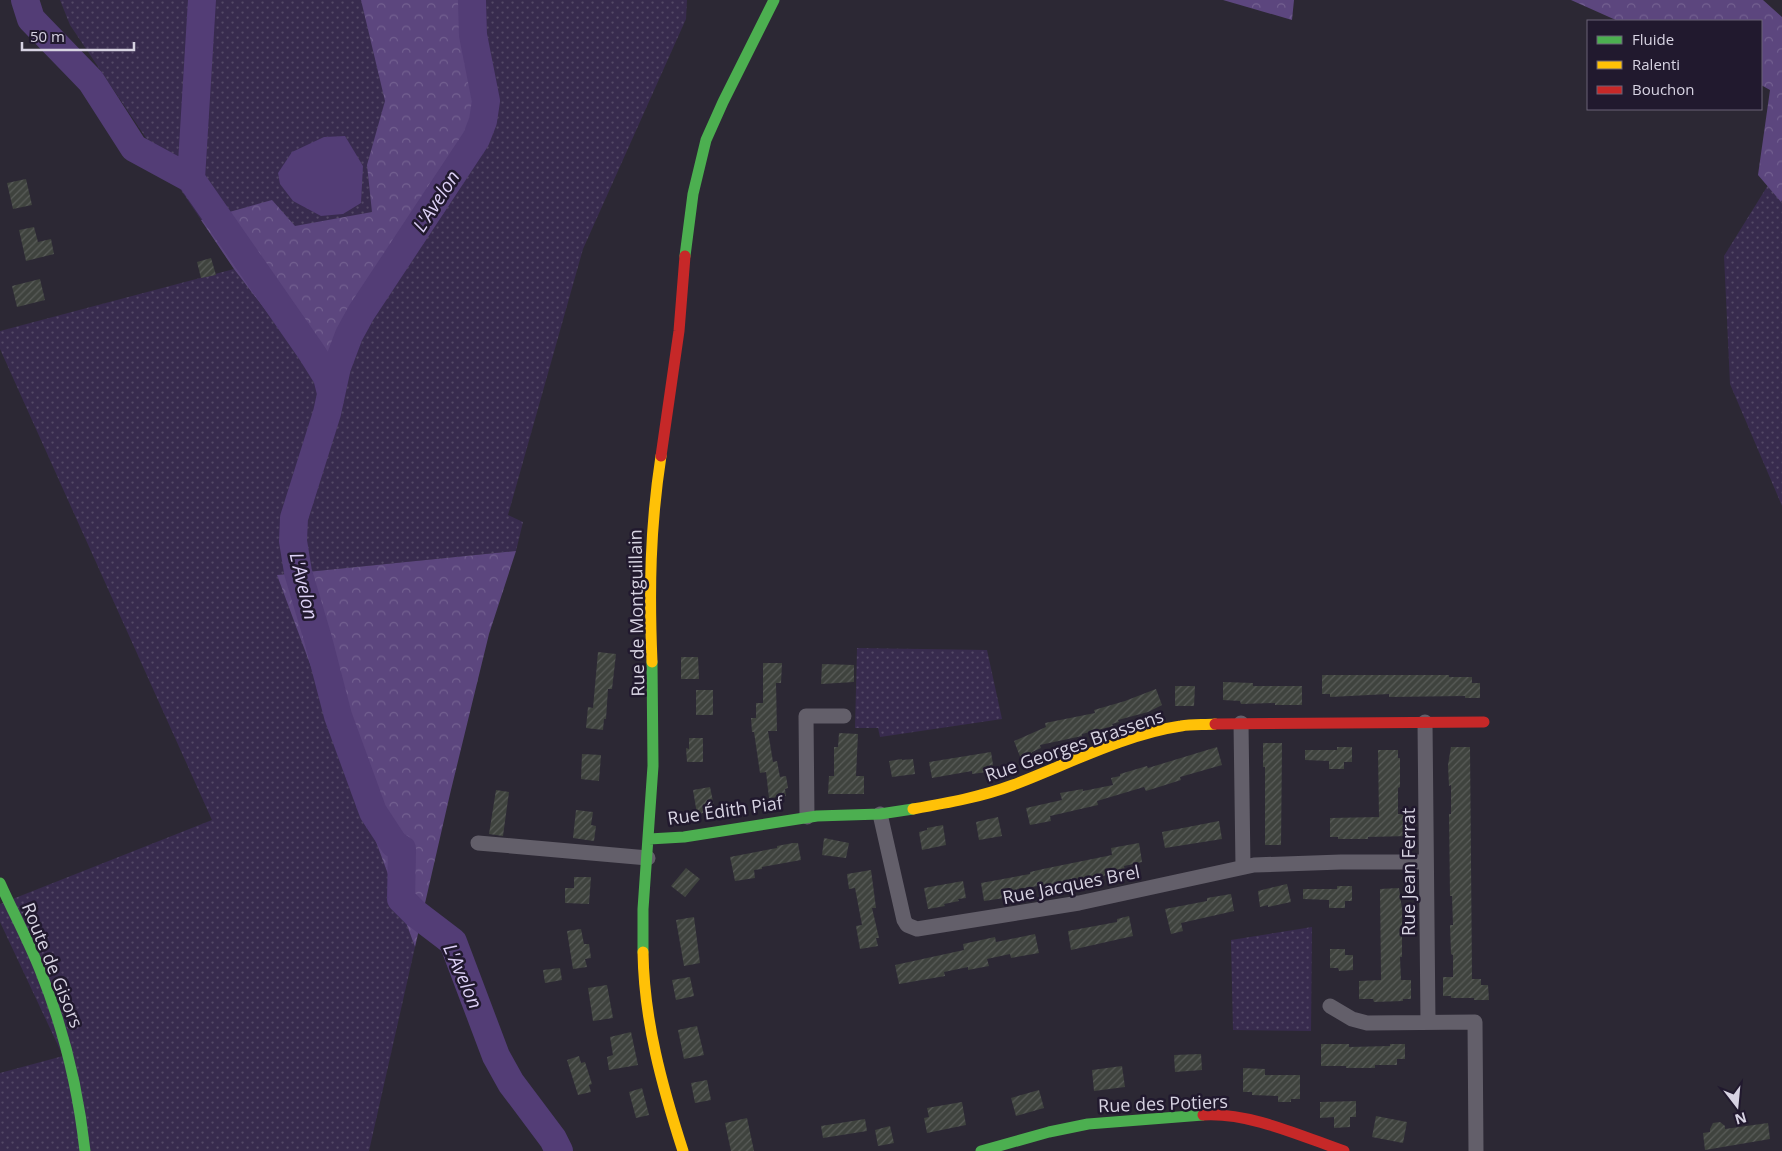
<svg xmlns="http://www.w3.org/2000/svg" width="1782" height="1151" font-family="'Open Sans',sans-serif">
<defs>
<pattern id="grass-dots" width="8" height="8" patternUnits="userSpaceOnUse" patternTransform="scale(1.25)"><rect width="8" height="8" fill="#382b4e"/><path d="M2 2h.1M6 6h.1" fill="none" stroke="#544967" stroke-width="1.8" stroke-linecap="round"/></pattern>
<pattern id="forest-crowns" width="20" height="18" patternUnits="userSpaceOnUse" patternTransform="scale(1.25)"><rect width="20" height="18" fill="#5c467e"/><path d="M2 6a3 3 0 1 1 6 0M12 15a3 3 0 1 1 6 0" fill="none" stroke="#736090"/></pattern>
<pattern id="building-hatch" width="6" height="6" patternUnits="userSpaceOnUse" patternTransform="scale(1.25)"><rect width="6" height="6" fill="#3f433e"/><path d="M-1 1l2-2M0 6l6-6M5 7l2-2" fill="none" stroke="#5a5d5a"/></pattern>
</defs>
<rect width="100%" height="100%" fill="#2c2834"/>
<!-- grass -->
<path fill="url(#grass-dots)" d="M 60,0 L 687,0 L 686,19 L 583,249 L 508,515 L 523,522 L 516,551 L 278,575 L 415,947 L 369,1151 L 0,1151 L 0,1073 L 63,1056 L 0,922 L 0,904 L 212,820 L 0,349 L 0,331 L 234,269 L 70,25 Z
M 1782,143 L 1782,506 L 1730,384 L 1724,256 L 1773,177 Z
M 857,648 L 987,650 L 1002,719 L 880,737 L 878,728 L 855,728 Z
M 1312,927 L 1311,1031 L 1233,1030 L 1231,940 Z"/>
<!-- forest -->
<path fill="url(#forest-crowns)" d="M 361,0 L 461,0 L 486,134 L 407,251 L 317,377 L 234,269 L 201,220 L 272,200 L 295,226 L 372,212 L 367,165 L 385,101 Z
M 1223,0 L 1294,0 L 1292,20 Z
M 1571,0 L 1763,0 L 1782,17 L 1782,200 L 1781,202 L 1758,175 L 1770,90 L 1761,85 L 1761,21 L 1618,21 Z
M 516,551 L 489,634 L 450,794 L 415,947 L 277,575 Z"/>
<!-- water -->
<path fill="#533d76" d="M 345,136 L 363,166 L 361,203 L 343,214 L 321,216 L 293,201 L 280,184 L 278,173 L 292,152 L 324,137 Z"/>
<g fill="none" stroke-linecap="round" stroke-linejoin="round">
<!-- river -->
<path stroke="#533d76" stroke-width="28" d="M 25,0 L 31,19 L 91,81 L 134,148 L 191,179
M 202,0 L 191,179 L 312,353 L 327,377 L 331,393
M 472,0 L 473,35 L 486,101 L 483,121 L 476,139 L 361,313 L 349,335 L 337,367 L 327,413 L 294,518 L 293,541 L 298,572 L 318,639 L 338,716 L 373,812 L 394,844 L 402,849 L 401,899 L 415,913 L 453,942 L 496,1056 L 511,1083 L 553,1139 L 559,1151"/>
</g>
<!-- building -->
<path fill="url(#building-hatch)" d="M 26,179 L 32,205 L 13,209 L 7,183 Z
M 34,227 L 38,242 L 51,239 L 54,254 L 26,261 L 19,230 Z
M 211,258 L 216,275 L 201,278 L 197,262 Z
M 40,279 L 45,300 L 17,307 L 12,286 Z
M 598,652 L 616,654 L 612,689 L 608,689 L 606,719 L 604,719 L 603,730 L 586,728 L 588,707 L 593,708 Z
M 681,657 L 698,657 L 699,679 L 681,679 Z
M 763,663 L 782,663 L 781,683 L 776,683 L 777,731 L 768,731 L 773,762 L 777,761 L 780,777 L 786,776 L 788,788 L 785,789 L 786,796 L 769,798 L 766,772 L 760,773 L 754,732 L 752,732 L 751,718 L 756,718 L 756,703 L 763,703 Z
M 822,664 L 854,665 L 854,682 L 821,684 Z
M 1322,675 L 1449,675 L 1449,677 L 1472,677 L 1472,683 L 1480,683 L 1480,698 L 1465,698 L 1465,696 L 1389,697 L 1389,694 L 1330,697 L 1330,694 L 1322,694 Z
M 1223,682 L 1253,683 L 1253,686 L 1302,686 L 1302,705 L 1275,705 L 1275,703 L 1241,704 L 1240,701 L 1223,700 Z
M 1175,686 L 1195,686 L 1194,706 L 1175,706 Z
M 1156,689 L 1162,705 L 1148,712 L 1118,720 L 1119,722 L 1112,724 L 1113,726 L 1082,734 L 1082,736 L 1040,745 L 1041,748 L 1032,752 L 1032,754 L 1021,759 L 1014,741 L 1046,727 L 1045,723 L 1095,713 L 1094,710 L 1125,701 Z
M 696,690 L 713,690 L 713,715 L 696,715 Z
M 839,733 L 858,734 L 856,776 L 864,776 L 864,794 L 828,794 L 829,776 L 834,776 L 834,747 L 838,747 Z
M 689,738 L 703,738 L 703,762 L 687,762 L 686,748 L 689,749 Z
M 1263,743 L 1282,743 L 1281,845 L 1265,845 L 1265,767 L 1263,767 Z
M 1217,747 L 1222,765 L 1180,777 L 1181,780 L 1146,791 L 1144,787 L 1097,801 L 1098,805 L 1050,816 L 1051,821 L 1030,825 L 1026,808 L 1062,800 L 1060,793 L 1083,789 L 1083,791 L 1113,785 L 1111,778 L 1120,776 L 1120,774 L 1147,766 L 1148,768 Z
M 1337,747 L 1352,747 L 1352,762 L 1344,762 L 1344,769 L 1329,769 L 1329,761 L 1305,760 L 1305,750 L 1337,750 Z
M 1451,747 L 1470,747 L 1472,979 L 1481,979 L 1481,985 L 1488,985 L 1489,1000 L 1474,1000 L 1474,998 L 1451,998 L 1451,996 L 1443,996 L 1443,977 L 1453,977 L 1453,955 L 1451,954 L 1450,925 L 1453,925 L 1452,896 L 1450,896 L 1449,814 L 1451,814 L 1451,785 L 1449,786 L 1448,765 Z
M 1378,750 L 1398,750 L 1398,758 L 1400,758 L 1400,787 L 1398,788 L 1398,814 L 1409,814 L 1409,836 L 1368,837 L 1368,839 L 1338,839 L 1338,837 L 1330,837 L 1330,818 L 1379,817 Z
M 991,752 L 994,771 L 972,774 L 972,771 L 932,778 L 929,762 Z
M 582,754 L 601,755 L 599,781 L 581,779 Z
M 902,759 L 902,760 L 913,759 L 915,774 L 892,777 L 889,761 Z
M 710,787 L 715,811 L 697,814 L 693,790 Z
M 496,790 L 509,792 L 503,836 L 489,834 Z
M 576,810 L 593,812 L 591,825 L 596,826 L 594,841 L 573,838 Z
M 998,817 L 1002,836 L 979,840 L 976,822 Z
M 1219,821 L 1222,839 L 1165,848 L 1162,832 Z
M 943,825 L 946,845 L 922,850 L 919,832 L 927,830 L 927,828 Z
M 824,838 L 849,843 L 846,858 L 822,855 Z
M 793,843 L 798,843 L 801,860 L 762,867 L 762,869 L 754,870 L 755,878 L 735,881 L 730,857 L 777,848 L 777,846 Z
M 1139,843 L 1142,862 L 1124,866 L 1125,871 L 1098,877 L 1066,881 L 1067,882 L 1046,886 L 1045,885 L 1017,889 L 1018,896 L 984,901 L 981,883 L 1030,874 L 1030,872 L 1043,869 L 1112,855 L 1111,848 Z
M 686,868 L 700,879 L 685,897 L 671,886 Z
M 871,870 L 876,908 L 872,908 L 879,938 L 876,938 L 878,946 L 860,949 L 856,926 L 862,925 L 855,888 L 849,889 L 847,874 Z
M 574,877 L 591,877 L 589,904 L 565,903 L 565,888 L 574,888 Z
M 963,881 L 966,898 L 958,899 L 959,901 L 944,904 L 945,906 L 928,909 L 924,888 Z
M 1287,884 L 1291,902 L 1268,907 L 1268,905 L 1260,907 L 1258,891 Z
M 1337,886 L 1352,886 L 1352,901 L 1345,901 L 1345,908 L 1329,908 L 1329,900 L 1303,899 L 1303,889 L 1337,889 Z
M 1399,888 L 1402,909 L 1402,957 L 1400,957 L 1401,980 L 1411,980 L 1411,999 L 1403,999 L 1403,1001 L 1374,1002 L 1373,999 L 1359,999 L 1359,981 L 1381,980 L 1380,889 Z
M 1231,894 L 1234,911 L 1181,923 L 1183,931 L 1171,934 L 1165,909 L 1207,901 L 1207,898 Z
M 1129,916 L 1133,936 L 1071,950 L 1068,931 L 1117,922 L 1117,919 Z
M 694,917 L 700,963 L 684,966 L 676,920 Z
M 581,929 L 584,944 L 589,944 L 591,958 L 585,959 L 587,967 L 573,969 L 567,931 Z
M 1035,934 L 1039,953 L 1011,958 L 1010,954 L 987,959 L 989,966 L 968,970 L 968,967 L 944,972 L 945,976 L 899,984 L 895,965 L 964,950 L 963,944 L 995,937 L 996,942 Z
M 1330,949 L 1345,949 L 1345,955 L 1353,955 L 1353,970 L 1339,971 L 1338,968 L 1330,968 Z
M 560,968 L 562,980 L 545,983 L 543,970 Z
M 690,977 L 694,996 L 676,1000 L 672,980 Z
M 607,985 L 613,1018 L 593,1021 L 588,988 Z
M 697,1026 L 704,1055 L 684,1059 L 678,1030 Z
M 631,1032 L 638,1065 L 609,1070 L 607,1057 L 613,1055 L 610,1037 Z
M 1321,1044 L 1349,1044 L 1349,1047 L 1390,1046 L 1390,1044 L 1405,1044 L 1405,1059 L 1397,1059 L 1397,1065 L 1375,1065 L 1375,1068 L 1346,1068 L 1346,1066 L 1321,1066 Z
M 1201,1054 L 1202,1070 L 1175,1072 L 1174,1055 Z
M 579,1056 L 581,1063 L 585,1062 L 592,1084 L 589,1085 L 591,1092 L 578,1095 L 567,1060 Z
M 1122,1066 L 1125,1087 L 1094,1091 L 1092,1070 Z
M 1243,1068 L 1265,1069 L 1265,1075 L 1300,1075 L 1300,1099 L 1291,1099 L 1291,1102 L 1278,1102 L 1278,1096 L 1252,1095 L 1252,1092 L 1243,1092 Z
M 707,1080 L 711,1100 L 695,1103 L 691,1083 Z
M 642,1088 L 649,1115 L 636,1118 L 629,1092 Z
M 1039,1090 L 1044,1108 L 1016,1116 L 1011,1098 Z
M 1356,1101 L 1356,1117 L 1350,1117 L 1350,1127 L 1334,1128 L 1334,1117 L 1320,1118 L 1320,1102 Z
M 962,1102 L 966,1125 L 927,1133 L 924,1118 L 929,1117 L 927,1108 Z
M 1376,1116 L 1407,1122 L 1403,1143 L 1372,1137 Z
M 747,1118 L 754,1151 L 731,1151 L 725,1123 Z
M 865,1119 L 867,1131 L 823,1138 L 821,1126 Z
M 1720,1122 L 1725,1126 L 1725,1129 L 1768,1123 L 1770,1139 L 1705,1150 L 1703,1133 L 1710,1132 L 1710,1129 L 1713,1123 Z
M 890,1126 L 894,1143 L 878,1146 L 875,1130 Z"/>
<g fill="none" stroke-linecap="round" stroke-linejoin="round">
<!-- street -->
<path stroke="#635f6a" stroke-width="15" d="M 1425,722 L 1428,1022
M 1241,723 L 1243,867
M 880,814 L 904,920 L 907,925 L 917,929 L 1079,903 L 1254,865 L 1341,862 L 1426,862
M 807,817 L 806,716 L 844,716
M 478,843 L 648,858
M 1330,1006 L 1352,1019 L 1367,1023 L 1475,1022 L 1476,1151"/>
<!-- fast -->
<path stroke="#4caf50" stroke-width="11" d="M 685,256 L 693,194 L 706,140 L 723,102 L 774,0
M 649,839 L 684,837 L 817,816 L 880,814 L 913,809
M 0,883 C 13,912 28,940 40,970 C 64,1029 78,1088 85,1151
M 643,952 L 643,909 L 653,766 L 652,662
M 981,1151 L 1049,1132 L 1088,1124 L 1203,1115"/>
<!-- slow -->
<path stroke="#ffc107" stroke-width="11" d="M 652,662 C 649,590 650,528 661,456
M 913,809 C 947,803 981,797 1013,785 C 1066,765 1125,734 1181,726 C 1192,724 1204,725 1215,724
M 643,952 C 644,1021 662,1086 683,1151"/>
<!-- jam -->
<path stroke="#c62828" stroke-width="11" d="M 661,456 L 679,331 L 685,256
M 1215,724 L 1484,722
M 1203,1115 C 1249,1112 1301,1136 1344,1151"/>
</g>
<g text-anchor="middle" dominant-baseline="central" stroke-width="5" stroke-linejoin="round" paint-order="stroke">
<!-- street labels -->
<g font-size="18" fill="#d7d3e2" stroke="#21192e">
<text transform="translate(636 613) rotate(-91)">Rue de Montguillain</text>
<text transform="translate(1074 745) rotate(-19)">Rue Georges Brassens</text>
<text transform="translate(725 810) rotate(-8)">Rue Édith Piaf</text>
<text transform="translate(1408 872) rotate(-90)">Rue Jean Ferrat</text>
<text transform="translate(1071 884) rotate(-11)">Rue Jacques Brel</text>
<text transform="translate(53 965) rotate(68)">Route de Gisors</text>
<text transform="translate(1163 1103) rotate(-2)">Rue des Potiers</text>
</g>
<!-- water labels -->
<g font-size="19" font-style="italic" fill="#dcd0f5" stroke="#21192e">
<text transform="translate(436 201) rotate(-57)">L'Avelon</text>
<text transform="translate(304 586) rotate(77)">L'Avelon</text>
<text transform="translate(463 976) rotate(66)">L'Avelon</text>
</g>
</g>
<!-- legend -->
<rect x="1587" y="20" width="175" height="90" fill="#21192e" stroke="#6a6376"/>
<rect x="1597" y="36" width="25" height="8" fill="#4caf50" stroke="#6a6376"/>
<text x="1632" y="45" font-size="15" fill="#d7d3e2">Fluide</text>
<rect x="1597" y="61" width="25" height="8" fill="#ffc107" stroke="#6a6376"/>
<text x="1632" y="70" font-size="15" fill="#d7d3e2">Ralenti</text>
<rect x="1597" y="86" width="25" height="8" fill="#c62828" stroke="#6a6376"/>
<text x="1632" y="95" font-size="15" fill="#d7d3e2">Bouchon</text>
<!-- north arrow -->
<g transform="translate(1737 1106) rotate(164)" stroke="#21192e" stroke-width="4" paint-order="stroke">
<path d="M0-4L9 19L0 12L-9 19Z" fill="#d7d3e2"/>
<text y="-8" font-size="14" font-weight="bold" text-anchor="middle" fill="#d7d3e2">N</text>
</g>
<!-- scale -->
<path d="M22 42v8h112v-8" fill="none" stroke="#d7d3e2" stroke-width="2.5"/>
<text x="30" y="42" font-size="15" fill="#d7d3e2" stroke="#21192e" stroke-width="4" paint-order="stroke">50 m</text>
</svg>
